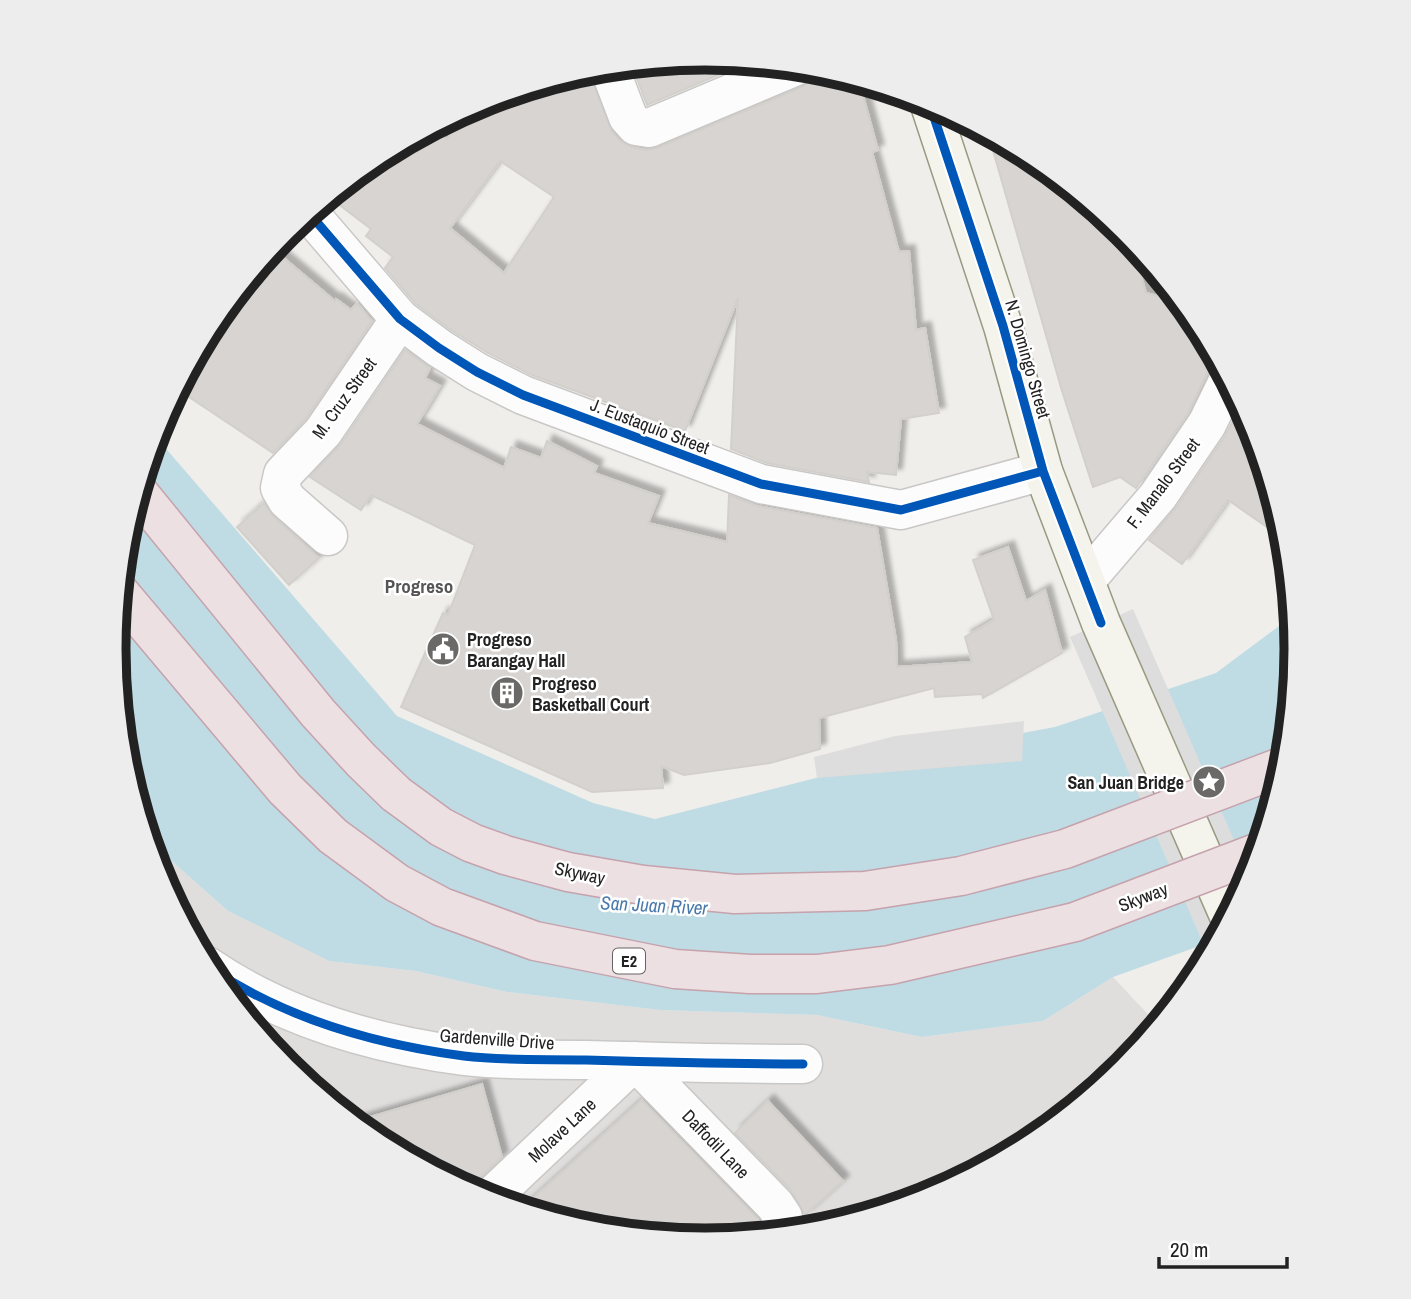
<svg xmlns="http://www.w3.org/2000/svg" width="1411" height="1299" font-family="'Archivo Narrow',sans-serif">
<defs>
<filter id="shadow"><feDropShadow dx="6" dy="-6" stdDeviation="2" flood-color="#0004"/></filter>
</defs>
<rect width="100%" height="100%" fill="#f0eeeb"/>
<!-- residential -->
<path fill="#dfdedc" d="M 148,840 L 228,911 L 329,961 L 416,971 L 507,992 L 660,1010 L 817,1015 L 922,1037 L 1043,1021 L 1113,977 L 1159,1026 L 1124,1068 L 1034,1142 L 932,1196 L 821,1230 L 705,1241 L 590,1230 L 479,1196 L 376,1141 L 287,1068 L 213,978 L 159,876 Z"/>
<!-- water -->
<path fill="#bfdbe3" d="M 155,436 L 397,716 L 593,803 L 655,819 L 914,753 L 1055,727 L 1216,673 L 1294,615 L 1297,650 L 1286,765 L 1252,876 L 1219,939 L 1113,977 L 1043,1021 L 922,1037 L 817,1015 L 660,1010 L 507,992 L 416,971 L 329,961 L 228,911 L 148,840 L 125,765 L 114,649 L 125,534 Z"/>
<!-- pier -->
<path fill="#dedddd" d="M 1133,609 L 1251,879 L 1209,957 L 1070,637 Z
M 1024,721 L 1022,761 L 817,778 L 814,757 L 895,736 Z"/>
<!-- building -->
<path fill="#d7d4d2" stroke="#d3d0cc" stroke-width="2" fill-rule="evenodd" filter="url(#shadow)" d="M 706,58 L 749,62 L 647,105 L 632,65 Z
M 816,69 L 859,81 L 878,150 L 872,152 L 899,252 L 909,251 L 916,330 L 925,328 L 939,413 L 901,419 L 896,475 L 867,472 L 869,482 L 767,463 L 731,449 L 738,298 L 685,431 L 532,375 L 488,353 L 451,330 L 415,303 L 385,268 L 393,257 L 366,236 L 371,229 L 329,197 L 377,157 L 433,128 L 447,139 L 462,118 L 466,121 L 480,103 L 588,70 L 612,132 L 620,141 L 632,147 L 646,150 L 657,148 L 802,87 L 812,80 ZM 500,161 L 554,197 L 504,273 L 450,228 Z
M 988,133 L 1035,158 L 1125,233 L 1130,238 L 1146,293 L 1182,302 L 1198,321 L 1218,359 L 1209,369 L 1188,413 L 1136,488 L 1120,477 L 1093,487 L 1062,391 Z
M 273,249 L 335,301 L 336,299 L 351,310 L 357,303 L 372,321 L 306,418 L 273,453 L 177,389 L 214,320 Z
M 405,350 L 430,368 L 425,378 L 440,386 L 417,424 L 504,468 L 511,447 L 541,458 L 547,441 L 597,466 L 594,473 L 659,496 L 648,523 L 727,542 L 729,495 L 757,506 L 877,528 L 896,640 L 897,667 L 972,662 L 965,637 L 994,620 L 973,560 L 1008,547 L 1026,601 L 1045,590 L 1062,653 L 983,698 L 982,694 L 935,697 L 934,688 L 819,718 L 820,749 L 770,763 L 684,775 L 661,766 L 663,788 L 592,792 L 401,707 L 443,613 L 448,615 L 475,545 L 371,495 L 361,510 L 310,477 L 341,444 Z
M 1233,421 L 1257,438 L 1287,541 L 1228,500 L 1182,564 L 1149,540 L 1176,508 L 1225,436 Z
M 264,503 L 273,516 L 319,558 L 289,585 L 237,527 Z
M 482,1084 L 502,1157 L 474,1183 L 469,1191 L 376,1141 L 353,1122 Z
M 642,1100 L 758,1219 L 762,1225 L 763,1236 L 705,1241 L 590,1230 L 521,1209 Z
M 768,1101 L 843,1181 L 805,1215 L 791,1190 L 735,1133 Z"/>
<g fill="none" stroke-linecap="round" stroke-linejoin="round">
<defs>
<path id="minor" d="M 609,67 L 628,117 L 636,126 L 649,128 L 794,67
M 309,213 L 400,319 L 439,348 L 477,372 L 523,395 L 761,484 L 901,510 L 1043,471
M 328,536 L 287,500 L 280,488 L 283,474 L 323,432 L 400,319
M 207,966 C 283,1018 373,1044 464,1056 C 504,1061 546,1059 586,1060 C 658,1062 731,1064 803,1064
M 489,1199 L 635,1061 L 775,1205 L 783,1217 L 785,1233"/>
<path id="tertiary" d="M 1083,575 L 1093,572 L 1158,496 L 1207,424 L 1229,379"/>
<path id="secondary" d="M 929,102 L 1003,326 L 1043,471 L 1101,623 L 1230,918"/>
</defs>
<!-- minor casing -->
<use href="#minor" stroke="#c9c8c7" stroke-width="41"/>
<!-- tertiary casing -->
<use href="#tertiary" stroke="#c9c8c7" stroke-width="41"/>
<!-- secondary casing -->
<use href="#secondary" stroke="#999a82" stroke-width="41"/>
<!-- minor -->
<use href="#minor" stroke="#fdfcfc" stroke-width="38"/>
<!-- tertiary -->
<use href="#tertiary" stroke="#fdfcfc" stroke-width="38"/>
<!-- secondary -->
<use href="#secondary" stroke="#f4f4ed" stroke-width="38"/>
<defs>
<path id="motorway-bridge" d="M 138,492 L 318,713 L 361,760 L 396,794 L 441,827 L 472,843 L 505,855 L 568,872 L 643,885 L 735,894 L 865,891 L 961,876 L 1065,849 L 1286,765
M 119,592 L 285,789 L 333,836 L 397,883 L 442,907 L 535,941 L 675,969 L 750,974 L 817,974 L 890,965 L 1075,922 L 1259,852"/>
</defs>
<!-- motorway-bridge casing -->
<use href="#motorway-bridge" stroke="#c5a2ac" stroke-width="41" stroke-linecap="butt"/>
<!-- motorway-bridge -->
<use href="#motorway-bridge" stroke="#ece0e2" stroke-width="38"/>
<defs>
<path id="cycleway" d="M 929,102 L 1003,326 L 1043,471 L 1101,623
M 309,213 L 400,319 L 439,348 L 477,372 L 523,395 L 761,484 L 901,510 L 1043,471
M 207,966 C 283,1018 373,1044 464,1056 C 504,1061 546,1059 586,1060 C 658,1062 731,1064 803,1064"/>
</defs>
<!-- cycleway casing -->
<use href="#cycleway" stroke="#fff" stroke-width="13"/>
<!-- cycleway -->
<use href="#cycleway" stroke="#0057b8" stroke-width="9"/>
</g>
<!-- icons -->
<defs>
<symbol id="civic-disc" viewBox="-11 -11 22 22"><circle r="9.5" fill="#6a6968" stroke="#fff"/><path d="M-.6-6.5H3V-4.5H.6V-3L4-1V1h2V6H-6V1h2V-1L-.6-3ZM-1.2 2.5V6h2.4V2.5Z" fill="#fff"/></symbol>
<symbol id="building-disc" viewBox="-11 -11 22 22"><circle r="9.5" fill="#6a6968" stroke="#fff"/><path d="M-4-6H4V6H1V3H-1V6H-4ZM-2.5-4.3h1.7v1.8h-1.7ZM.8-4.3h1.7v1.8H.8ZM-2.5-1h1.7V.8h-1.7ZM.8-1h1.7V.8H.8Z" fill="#fff"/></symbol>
<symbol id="sight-disc" viewBox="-11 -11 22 22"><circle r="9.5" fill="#6a6968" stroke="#fff"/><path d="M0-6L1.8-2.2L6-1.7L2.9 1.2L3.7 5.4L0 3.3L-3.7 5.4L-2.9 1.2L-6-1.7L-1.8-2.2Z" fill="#fff"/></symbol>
</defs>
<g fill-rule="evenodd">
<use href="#civic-disc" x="424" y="630" width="38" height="38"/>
<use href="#building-disc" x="488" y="674" width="38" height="38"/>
<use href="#sight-disc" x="1190" y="763" width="38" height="38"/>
</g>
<g text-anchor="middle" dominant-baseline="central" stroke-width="5" stroke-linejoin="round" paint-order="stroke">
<!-- shield labels -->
<rect fill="#fff" stroke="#646464" stroke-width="2" x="613" y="948.5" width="32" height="25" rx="5"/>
<g font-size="16" font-weight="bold" fill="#222">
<text x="629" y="961">E2</text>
</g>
<!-- street labels -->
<g font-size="18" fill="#222" stroke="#fff">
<text transform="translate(1028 359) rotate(74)">N. Domingo Street</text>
<text transform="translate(344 398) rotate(-54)">M. Cruz Street</text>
<text transform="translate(650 426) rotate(21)">J. Eustaquio Street</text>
<text transform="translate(1163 483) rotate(-53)">F. Manalo Street</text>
<text transform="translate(580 873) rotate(12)">Skyway</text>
<text transform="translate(1143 897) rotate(-21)">Skyway</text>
<text transform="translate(497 1039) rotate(4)">Gardenville Drive</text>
<text transform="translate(562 1130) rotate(-43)">Molave Lane</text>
<text transform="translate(716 1144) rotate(46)">Daffodil Lane</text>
</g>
<!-- poi labels -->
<g font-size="18" font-weight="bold" fill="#222" stroke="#fff" text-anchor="start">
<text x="467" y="639">Progreso<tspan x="467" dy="21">Barangay Hall</tspan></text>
<text x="532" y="683">Progreso<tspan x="532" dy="21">Basketball Court</tspan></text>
<text x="1184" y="782" text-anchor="end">San Juan Bridge</text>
</g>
<!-- neighbourhood labels -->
<g font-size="19" font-weight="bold" fill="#555" stroke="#fff">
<text x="419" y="586">Progreso</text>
</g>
<!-- water labels -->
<g font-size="19" font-style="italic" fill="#4a7aab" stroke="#fff">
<text transform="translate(654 905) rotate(3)">San Juan River</text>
</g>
</g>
<!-- crop -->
<path d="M0 0H1411V1299H0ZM126 649a579 579 0 1 1 1158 0a579 579 0 1 1-1158 0Z" fill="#ededed" fill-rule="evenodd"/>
<path fill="none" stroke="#222" stroke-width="9" d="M126 649a579 579 0 1 1 1158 0a579 579 0 1 1-1158 0Z"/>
<!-- scale -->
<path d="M1159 1257v10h128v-10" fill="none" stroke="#222222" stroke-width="3.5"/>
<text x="1170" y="1257" font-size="21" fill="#222222" stroke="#ffffff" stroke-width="5" paint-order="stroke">20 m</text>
</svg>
